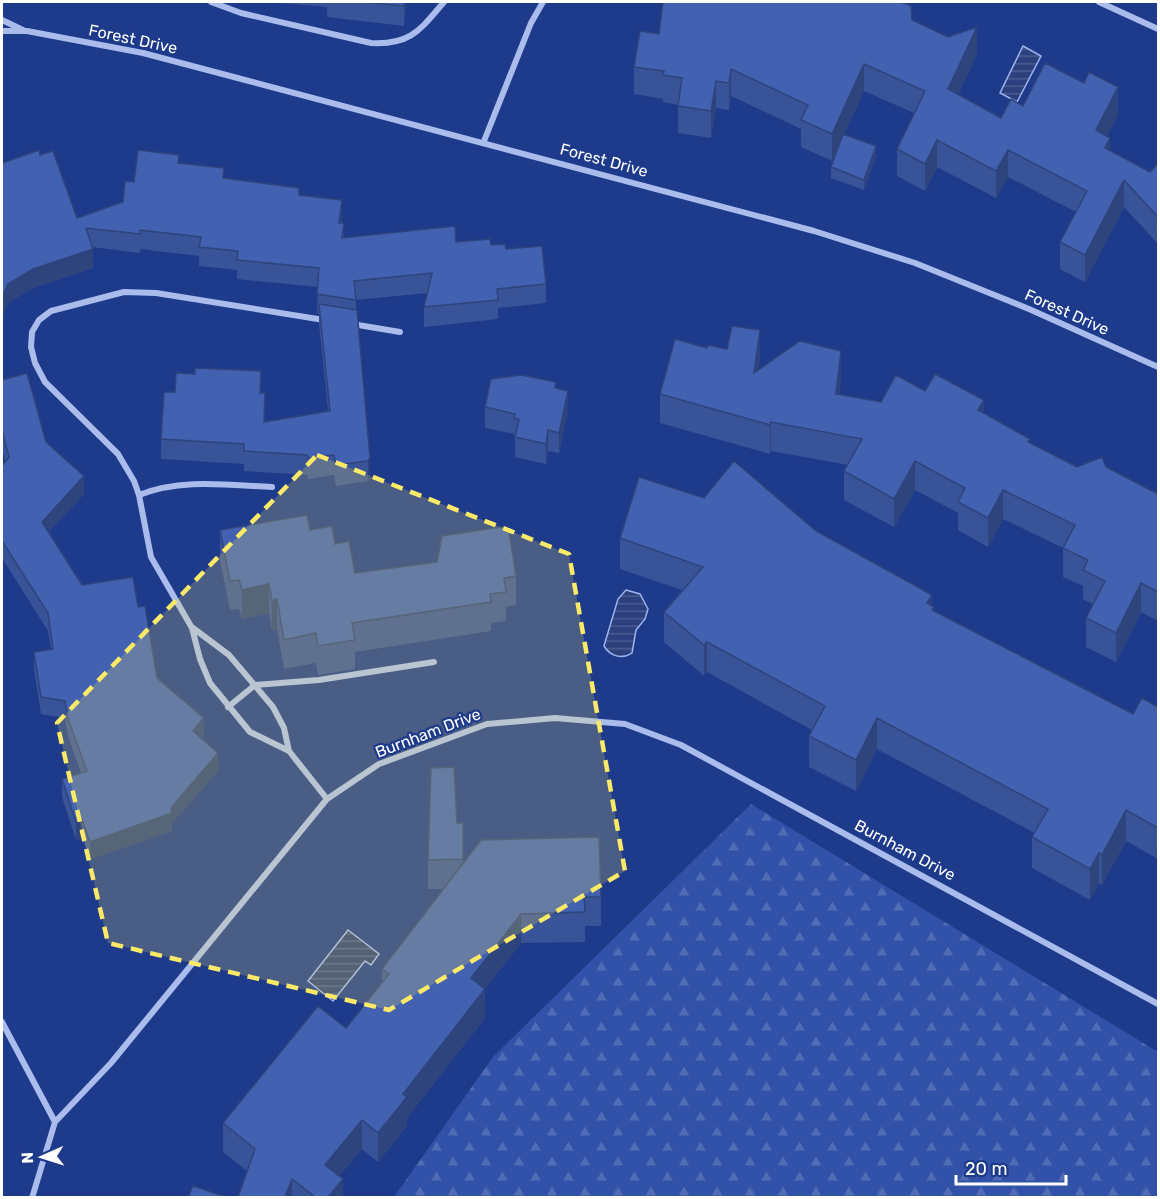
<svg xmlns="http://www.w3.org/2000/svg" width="1160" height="1199" font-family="Rubik,sans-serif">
<defs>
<pattern id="forest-firs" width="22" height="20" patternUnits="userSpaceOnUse" patternTransform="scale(1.5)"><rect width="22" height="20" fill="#3152a8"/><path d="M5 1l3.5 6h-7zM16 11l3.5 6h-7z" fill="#506cb5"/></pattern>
<pattern id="water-rules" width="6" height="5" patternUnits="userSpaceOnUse" patternTransform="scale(1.5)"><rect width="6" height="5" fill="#2b407c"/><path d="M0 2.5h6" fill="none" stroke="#4b5d90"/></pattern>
</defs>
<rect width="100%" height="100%" fill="#1e3a8b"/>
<!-- forest -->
<path fill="url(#forest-firs)" d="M 751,804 L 1158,1052 L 1158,1197 L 394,1197 L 493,1057 Z"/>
<!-- water -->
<path fill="url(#water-rules)" stroke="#9db4ee" stroke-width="1.5" d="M 1023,46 L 1041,56 L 1017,102 L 1000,93 Z
M 626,590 L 640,594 L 648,609 L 645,619 L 636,630 L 632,653 C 622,660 610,656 604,646 L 618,599 Z
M 348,930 L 379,954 L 371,965 L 365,961 L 333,1001 L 308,981 Z"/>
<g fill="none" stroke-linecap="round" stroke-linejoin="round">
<!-- street -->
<path stroke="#a9bcec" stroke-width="6" d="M 211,2 L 241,13 L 371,43 C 411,45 420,30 444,2
M 1099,2 L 1158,29
M 2,20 L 23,30
M 2,31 L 27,31 L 143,53 L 814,231 L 915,263 L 1029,309 L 1158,367
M 484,141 L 531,23 L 543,2
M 352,324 L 400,332
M 139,495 C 181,478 227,485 272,487
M 193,628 L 229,655 L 273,707 L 284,728 L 289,751 L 327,799
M 228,707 L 255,685 L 319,680 L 434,662
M 289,751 L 250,732 L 210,683 L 200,659 L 192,628 L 151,557 L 139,495 L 134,481 L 118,454 L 45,382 L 35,363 L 31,347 L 32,332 L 39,320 L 51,311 L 124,292 L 156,293 L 324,320
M 2,1022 L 55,1122
M 32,1198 L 55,1122 L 111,1063 L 327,799 L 379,764 L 487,724 L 555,718 L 625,724 L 681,745 L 1158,1004"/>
</g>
<!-- wall -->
<path fill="#395398" d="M 271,2 L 406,2 L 404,26 L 327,17 L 327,7 Z
M 912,20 L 977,54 L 958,95 L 1001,118 L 1023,106 L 1118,115 L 1107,136 L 1110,151 L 1150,172 L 1158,164 L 1158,244 L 1124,207 L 1085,282 L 1060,269 L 1060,242 L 1076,212 L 1008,177 L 996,198 L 937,167 L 925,191 L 897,176 L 897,149 L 914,113 L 864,91 L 844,134 L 876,156 L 864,190 L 831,178 L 831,167 L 839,147 L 832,161 L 801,147 L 801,129 L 731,96 L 729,110 L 716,108 L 711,138 L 678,133 L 678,105 L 663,102 L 663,99 L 634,94 L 634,67 L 659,34 Z
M 40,155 L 77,218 L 123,202 L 134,182 L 179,163 L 224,178 L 299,195 L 342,219 L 342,223 L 344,238 L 456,242 L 491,245 L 506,249 L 546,284 L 546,303 L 498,308 L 498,319 L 424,327 L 424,307 L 427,293 L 356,300 L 356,310 L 370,478 L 368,481 L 336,486 L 334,475 L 308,479 L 307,475 L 244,471 L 244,464 L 161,459 L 161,439 L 261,393 L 265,422 L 328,411 L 319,324 L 319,314 L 317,313 L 318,287 L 237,279 L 237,270 L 199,266 L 199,256 L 140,249 L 140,253 L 92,247 L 93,268 L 33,288 L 8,303 L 2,316 L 2,163 Z
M 707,348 L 760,359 L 758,370 L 841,380 L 839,395 L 881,402 L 925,391 L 984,413 L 1030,443 L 1077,467 L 1106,467 L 1158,494 L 1158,621 L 1141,612 L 1116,662 L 1086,647 L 1086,618 L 1093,604 L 1083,599 L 1083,586 L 1063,577 L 1063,548 L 1003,519 L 988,547 L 958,530 L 958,513 L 915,490 L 894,527 L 844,500 L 844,471 L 848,465 L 771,451 L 770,454 L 660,423 L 660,394 Z
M 2,380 L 84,494 L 49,532 L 82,585 L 138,607 L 157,678 L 204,736 L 202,738 L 218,771 L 172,823 L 172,831 L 90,859 L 82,838 L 76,840 L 62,797 L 62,779 L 81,773 L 68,736 L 65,718 L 41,714 L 34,669 L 34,652 L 51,649 L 48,631 L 2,558 L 2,466 L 5,461 L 2,448 Z
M 556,389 L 568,411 L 559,453 L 548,451 L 546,464 L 515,457 L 515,439 L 514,438 L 514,434 L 485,428 L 485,407 Z
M 704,498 L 816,531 L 932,606 L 934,611 L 1133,714 L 1158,707 L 1158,859 L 1126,841 L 1102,885 L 1099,883 L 1090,900 L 1032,868 L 1032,837 L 1035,833 L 877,749 L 856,791 L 809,767 L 809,736 L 812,730 L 707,672 L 704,676 L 664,642 L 664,612 L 682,590 L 620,569 L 620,538 Z
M 220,530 L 310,530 L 335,544 L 355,573 L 516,576 L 516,605 L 506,607 L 506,621 L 491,623 L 491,631 L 355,652 L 355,669 L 318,675 L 316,663 L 284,669 L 277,629 L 272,630 L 269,613 L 242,619 L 239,609 L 230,610 L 220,560 Z
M 457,823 L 463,823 L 463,863 L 601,897 L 601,926 L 585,926 L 585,942 L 521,943 L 485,989 L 485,1018 L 407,1118 L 407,1126 L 378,1162 L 362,1149 L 339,1176 L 343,1197 L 238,1197 L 247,1171 L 223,1152 L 223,1123 L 346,1028 L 382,983 L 382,969 L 443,889 L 428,889 L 428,860 Z"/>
<!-- shaded-wall -->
<path fill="#2e447c" d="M 404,2 L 406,2 L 404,26 Z
M 977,27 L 977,54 L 948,116 L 948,89 Z
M 864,64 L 864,91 L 832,161 L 832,134 Z
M 731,69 L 731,96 L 729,110 L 729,83 Z
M 716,81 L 716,108 L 711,138 L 711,111 Z
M 1118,87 L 1118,115 L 1096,157 L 1096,130 Z
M 1110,138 L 1110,165 L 1105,148 Z
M 937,140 L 937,167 L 925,191 L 925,164 Z
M 876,146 L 876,156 L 864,190 L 864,180 Z
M 1008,150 L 1008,177 L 996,198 L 996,171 Z
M 1124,180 L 1124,207 L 1085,282 L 1085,255 Z
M 342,200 L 342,219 L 339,242 L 339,223 Z
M 93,249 L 93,268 L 33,288 L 8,303 L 2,316 L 2,297 L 8,284 L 33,269 Z
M 760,330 L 760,359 L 754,402 L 754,373 Z
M 841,351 L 841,380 L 836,423 L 836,394 Z
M 568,391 L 568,411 L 559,453 L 559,433 Z
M 984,400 L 984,429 L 978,410 Z
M 771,422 L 771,451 L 770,454 L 770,425 Z
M 548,430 L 548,451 L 546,464 L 546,444 Z
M 370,458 L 370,478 L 368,481 L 368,461 Z
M 915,461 L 915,490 L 894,527 L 894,499 Z
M 84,476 L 84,494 L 42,539 L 42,522 Z
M 1003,490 L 1003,519 L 988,547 L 988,518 Z
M 1141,583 L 1141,612 L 1116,662 L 1116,633 Z
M 269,584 L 269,613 L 242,619 L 242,590 Z
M 932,595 L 932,626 L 927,603 Z
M 277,599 L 277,629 L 272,630 L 272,601 Z
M 707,642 L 707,672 L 704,676 L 704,645 Z
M 204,718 L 204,736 L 193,748 L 193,731 Z
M 877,718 L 877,749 L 856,791 L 856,760 Z
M 218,753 L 218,771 L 172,823 L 172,831 L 90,859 L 90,842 L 171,808 Z
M 1126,810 L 1126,841 L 1102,885 L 1102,855 Z
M 82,820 L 82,838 L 76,840 L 76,822 Z
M 1099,853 L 1099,883 L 1090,900 L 1090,869 Z
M 521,914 L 521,943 L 485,989 L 485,1018 L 407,1118 L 407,1126 L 378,1162 L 378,1133 L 471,978 Z
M 362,1120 L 362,1149 L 325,1194 L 325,1165 Z
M 292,1179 L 292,1197 L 285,1197 Z
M 343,1179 L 343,1197 L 328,1197 Z"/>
<!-- building -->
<path fill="#4261b1" stroke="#2e447c" stroke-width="1.5" d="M 363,2 L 404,2 L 404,6 Z
M 663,2 L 901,2 L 911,6 L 912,20 L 948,37 L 977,27 L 948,89 L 1001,118 L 1011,99 L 1023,106 L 1045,63 L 1084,83 L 1089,72 L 1118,87 L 1096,130 L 1110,138 L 1105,148 L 1150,172 L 1158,164 L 1158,217 L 1124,180 L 1085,255 L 1060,242 L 1087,191 L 1008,150 L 996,171 L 937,140 L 925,164 L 897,149 L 925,91 L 864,64 L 832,134 L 801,120 L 808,105 L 731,69 L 729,83 L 716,81 L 711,111 L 678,106 L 682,78 L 663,75 L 664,71 L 634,67 L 640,31 L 659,34 Z
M 843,134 L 876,146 L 864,180 L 831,167 Z
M 39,150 L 40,155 L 53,151 L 77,218 L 123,202 L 125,181 L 134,182 L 138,150 L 179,155 L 178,163 L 224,168 L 223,178 L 299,188 L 299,195 L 342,200 L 339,223 L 344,223 L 342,238 L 455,226 L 456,242 L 490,239 L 491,245 L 505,244 L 506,249 L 542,246 L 546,284 L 497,289 L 498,300 L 424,307 L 432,273 L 354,281 L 356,300 L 317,294 L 319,268 L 237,260 L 238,251 L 199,247 L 201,237 L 140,230 L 140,234 L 86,228 L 93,249 L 33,269 L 8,284 L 2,297 L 2,163 Z
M 319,304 L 357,310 L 370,458 L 368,461 L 336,465 L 334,455 L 308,458 L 307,455 L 244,451 L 244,444 L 161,439 L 164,392 L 175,392 L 176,373 L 195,374 L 195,368 L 261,371 L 260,393 L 265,393 L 264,422 L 330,411 Z
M 732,326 L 760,330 L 754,373 L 800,341 L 841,351 L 836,394 L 881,402 L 896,375 L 925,391 L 935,374 L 984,400 L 978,410 L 1030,439 L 1028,442 L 1077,467 L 1102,457 L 1106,467 L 1158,494 L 1158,592 L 1141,583 L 1116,633 L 1086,618 L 1105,581 L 1083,570 L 1088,560 L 1063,548 L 1075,525 L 1003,490 L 988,518 L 958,502 L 965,488 L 915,461 L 894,499 L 844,471 L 862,439 L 771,422 L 770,425 L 660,394 L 675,339 L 707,348 L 708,345 L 727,349 Z
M 27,373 L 46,442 L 84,476 L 42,522 L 82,585 L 133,577 L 138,607 L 145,606 L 157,678 L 204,718 L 193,731 L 218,753 L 171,808 L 172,813 L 90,842 L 82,820 L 76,822 L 62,779 L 87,771 L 68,719 L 65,701 L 41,697 L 34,652 L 53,649 L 48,613 L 2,541 L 2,472 L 3,471 L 2,469 L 2,466 L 9,457 L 2,430 L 2,380 Z
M 521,375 L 556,382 L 555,388 L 568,391 L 559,433 L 548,430 L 546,444 L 515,437 L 519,419 L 514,418 L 515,414 L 485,407 L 491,379 Z
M 734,461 L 816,531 L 932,595 L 927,603 L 934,607 L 932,610 L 1133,714 L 1142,698 L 1158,707 L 1158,828 L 1126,810 L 1102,855 L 1099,853 L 1090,869 L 1032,837 L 1048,809 L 877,718 L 856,760 L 809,736 L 825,706 L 707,642 L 704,645 L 664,612 L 703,567 L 620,538 L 639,477 L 704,498 Z
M 307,515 L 310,530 L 332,526 L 335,544 L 349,541 L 355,573 L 437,562 L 442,536 L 508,526 L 516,576 L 504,578 L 506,592 L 490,594 L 491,602 L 352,623 L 355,640 L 318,646 L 316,633 L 284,640 L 277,599 L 272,601 L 269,584 L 242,590 L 239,580 L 230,581 L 220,530 Z
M 454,767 L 457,823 L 463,823 L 463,859 L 428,860 L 431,768 Z
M 599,837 L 601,897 L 584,897 L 585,912 L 521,914 L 471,978 L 485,989 L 403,1094 L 407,1097 L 378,1133 L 362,1120 L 325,1165 L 343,1179 L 328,1197 L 315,1197 L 292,1179 L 285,1197 L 238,1197 L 255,1149 L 223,1123 L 318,1006 L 346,1028 L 389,974 L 382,969 L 481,840 Z
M 193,1186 L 226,1197 L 188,1197 Z"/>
<!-- marked area -->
<path fill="#fbea68" fill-opacity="0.2" stroke="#fbea68" stroke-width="4.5" stroke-dasharray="12 8" stroke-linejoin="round" d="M 317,455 L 569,554 L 625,871 L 389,1010 L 108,943 L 57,723 Z"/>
<g text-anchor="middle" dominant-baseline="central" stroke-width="4.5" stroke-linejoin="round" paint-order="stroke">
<!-- street labels -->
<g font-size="16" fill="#fff" stroke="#1e3a8b">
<text transform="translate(133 39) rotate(12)">Forest Drive</text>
<text transform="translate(604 160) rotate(15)">Forest Drive</text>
<text transform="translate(1067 312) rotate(24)">Forest Drive</text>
<text transform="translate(428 733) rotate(-21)">Burnham Drive</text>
<text transform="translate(905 850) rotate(28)">Burnham Drive</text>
</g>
</g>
<!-- border -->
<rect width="1160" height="1199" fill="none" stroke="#ffffff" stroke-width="6"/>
<!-- north arrow -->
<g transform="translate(42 1157) rotate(267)" stroke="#1e3a8b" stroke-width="4.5" paint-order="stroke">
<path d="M0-4.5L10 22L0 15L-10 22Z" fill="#ffffff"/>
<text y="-9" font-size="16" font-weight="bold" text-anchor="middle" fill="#ffffff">N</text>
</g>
<!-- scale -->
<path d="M956 1175v9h110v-9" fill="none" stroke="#ffffff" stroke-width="3"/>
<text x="965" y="1175" font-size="18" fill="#ffffff" stroke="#1e3a8b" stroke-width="4.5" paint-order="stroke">20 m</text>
</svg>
